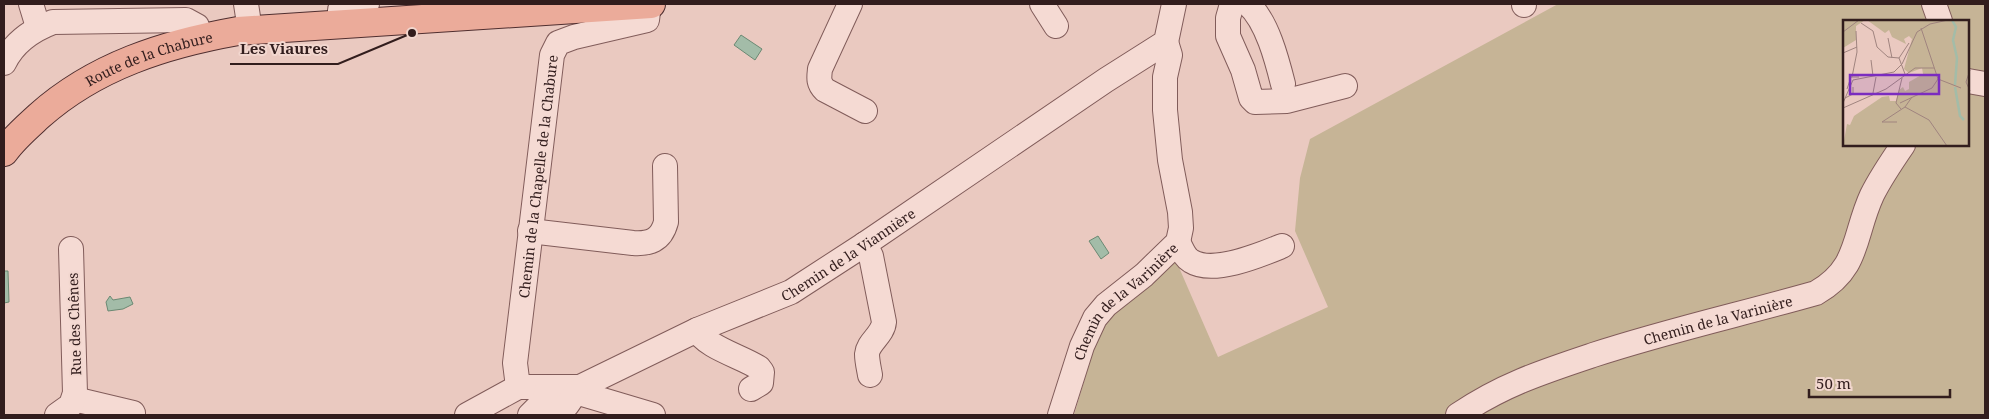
<svg xmlns="http://www.w3.org/2000/svg" width="1989" height="419" font-family="'Noto Serif',serif">
<rect width="100%" height="100%" fill="#eac9c0"/>
<!-- green -->
<path fill="#c6b496" fill-rule="evenodd" d="M 1558,4 L 1985,4 L 1985,415 L 1074,415 L 1103,318 L 1174,256 L 1218,357 L 1328,307 L 1295,231 L 1300,178 L 1310,139 ZM 1844,21 L 1968,21 L 1968,145 L 1844,145 Z"/>
<!-- water -->
<path fill="#a3bca8" stroke="#6b8973" d="M 741,35 L 762,49 L 755,60 L 734,45 Z
M 1098,236 L 1109,253 L 1101,259 L 1089,241 Z
M 4,271 L 8,271 L 9,302 L 4,303 Z
M 110,296 L 113,300 L 130,297 L 133,304 L 123,309 L 108,311 L 106,302 Z"/>
<g fill="none" stroke-linecap="round" stroke-linejoin="round">
<defs>
<g id="minor">
<path d="M 31,4 L 38,27"/>
<path d="M 246,4 L 250,30"/>
<path d="M 850,4 L 820,69 C 819,78 818,83 825,90 L 865,111"/>
<path d="M 1042,4 L 1056,26"/>
<path d="M 1232,4 L 1228,18 L 1228,36 L 1243,70 L 1251,98 L 1255,102 L 1287,101 L 1345,86"/>
<path d="M 1248,4 C 1267,21 1277,60 1283,84"/>
<path d="M 1524,4 L 1524,5"/>
<path d="M 1934,4 L 1940,21"/>
<path d="M 340,24 L 340,10 L 367,4"/>
<path d="M 4,63 C 14,42 32,30 53,22 L 186,20 L 197,26 L 201,38"/>
<path d="M 1968,81 L 1985,84"/>
<path d="M 530,231 L 633,243 C 649,244 661,241 666,222 L 665,166"/>
<path d="M 1178,242 C 1182,249 1184,257 1191,261 C 1213,275 1260,255 1282,246"/>
<path d="M 865,244 L 871,256 L 884,322 C 883,335 868,342 867,354 C 867,361 869,369 870,375"/>
<path d="M 697,330 C 705,347 743,357 759,368 L 762,372 L 761,383 L 751,389"/>
<path id="s1" d="M 518,387 L 515,363 L 552,55 L 558,43 L 574,37 L 647,20 L 649,4"/>
<path d="M 575,388 L 579,393 L 653,415"/>
<path d="M 74,399 L 133,413"/>
<path d="M 57,415 L 71,405 L 75,393 L 71,249"/>
<path id="s2" d="M 467,415 L 518,387 L 580,387 L 697,330 L 791,292 L 865,244 L 1106,80 L 1166,42 L 1174,4"/>
<path d="M 530,415 L 545,400 L 547,387"/>
<path d="M 554,415 L 567,405 L 576,392"/>
<path id="s3" d="M 1060,415 L 1082,346 L 1095,318 L 1106,305 L 1144,275 L 1178,242 L 1181,228 L 1180,212 L 1170,160 L 1165,110 L 1165,77 L 1170,55 L 1166,42"/>
<path id="s4" d="M 1458,415 C 1502,385 1542,372 1593,355 C 1666,331 1742,314 1816,293 C 1860,268 1853,236 1872,195 C 1881,177 1892,161 1903,145"/>
</g>
<g id="major">
<path id="s5" d="M 4,152 C 13,139 27,127 39,116 C 95,66 165,44 238,31 L 651,4"/>
</g>
</defs>
<!-- minor casing -->
<use href="#minor" stroke="#815c5a" stroke-width="26"/>
<!-- major casing -->
<use href="#major" stroke="#4f2e2f" stroke-width="30"/>
<!-- minor -->
<use href="#minor" stroke="#f5dad3" stroke-width="24"/>
<!-- major -->
<use href="#major" stroke="#ebab9a" stroke-width="28"/>
</g>
<g text-anchor="middle" dominant-baseline="central" stroke-width="4" stroke-linejoin="round" paint-order="stroke">
<!-- street labels -->
<g font-size="14" fill="#321d1d" stroke="#f2d7cf">
<text stroke="none"><textPath href="#s5" startOffset="176">Route de la Chabure</textPath></text>
<text stroke="none"><textPath href="#s1" startOffset="212">Chemin de la Chapelle de la Chabure</textPath></text>
<text stroke="none"><textPath href="#s2" startOffset="420">Chemin de la Viannière</textPath></text>
<text stroke="none"><textPath href="#s3" startOffset="135">Chemin de la Varinière</textPath></text>
<text stroke="none"><textPath href="#s4" startOffset="278">Chemin de la Varinière</textPath></text>
<text transform="translate(74 324) rotate(-92)">Rue des Chênes</text>
</g>
</g>
<!-- overview -->
<g transform="translate(1843 20)">
<rect width="126" height="126" fill="#eac9c0"/>
<path d="M 0,0 L 22,0 L 13,6 L 13,20 L 0,28 ZM 24,0 L 126,0 L 126,126 L 0,126 L 4,104 L 7,105 L 11,96 L 39,77 L 46,76 L 47,81 L 53,81 L 56,70 L 60,67 L 62,71 L 66,69 L 66,62 L 80,54 L 79,48 L 66,53 L 61,49 L 69,19 L 66,16 L 61,19 L 63,24 L 49,17 L 46,10 L 42,13 Z" fill="#c6b496"/>
<path fill="none" stroke="#a3bca8" stroke-width="2.5" d="M 109,0 L 113,7 L 110,20 L 114,38 L 112,65M 112,67 L 117,96 L 121,100"/>
<path fill="none" stroke="#a0847f" stroke-width="1" d="M 18,3 L 30,11 L 34,27 L 45,37 L 56,38M 78,8 L 95,59M 0,12 L 16,0M 45,18 L 49,38M 0,33 L 14,27M 28,40 L 30,56M 127,50 L 123,62 L 127,71M 62,54 L 56,38 L 66,23M 9,57 L 14,32 L 13,11M 95,59 L 118,68M 4,69 L 8,57 L 16,57M 30,73 L 33,57M 2,78 L 10,74 L 10,67M 0,83 L 10,60 L 51,52 L 59,44 L 74,12 L 87,4 L 105,0M 57,83 L 89,68 L 95,59M 62,87 L 86,100 L 104,126M 0,88 L 43,69 L 72,48 L 91,48M 58,89 L 53,83 L 59,58M 54,102 L 39,102 L 62,87 L 69,77"/>
<path fill="#7b2cbf" fill-opacity="0.15" stroke="#7b2cbf" stroke-width="2.5" d="M 7,55 L 96,55 L 96,74 L 7,74 Z"/>
<rect width="126" height="126" fill="none" stroke="#321d1d" stroke-width="2.5"/>
</g>
<!-- callouts -->
<path fill="none" stroke="#321d1d" stroke-width="2" d="M412 33L338 64H230"/>
<circle fill="#321d1d" stroke="#f2d7cf" stroke-width="2" cx="412" cy="33" r="5"/>
<g font-size="15" text-anchor="middle" font-weight="bold" fill="#321d1d" stroke="#f2d7cf" stroke-width="4" stroke-linejoin="round" paint-order="stroke">
<text x="284" y="54">Les Viaures</text>
</g>
<!-- border -->
<rect width="1989" height="419" fill="none" stroke="#321d1d" stroke-width="10"/>
<!-- scale -->
<path d="M1809 389v8h141v-8" fill="none" stroke="#321d1d" stroke-width="2.5"/>
<text x="1816" y="389" font-size="15" fill="#321d1d" stroke="#f2d7cf" stroke-width="4" paint-order="stroke">50 m</text>
</svg>
